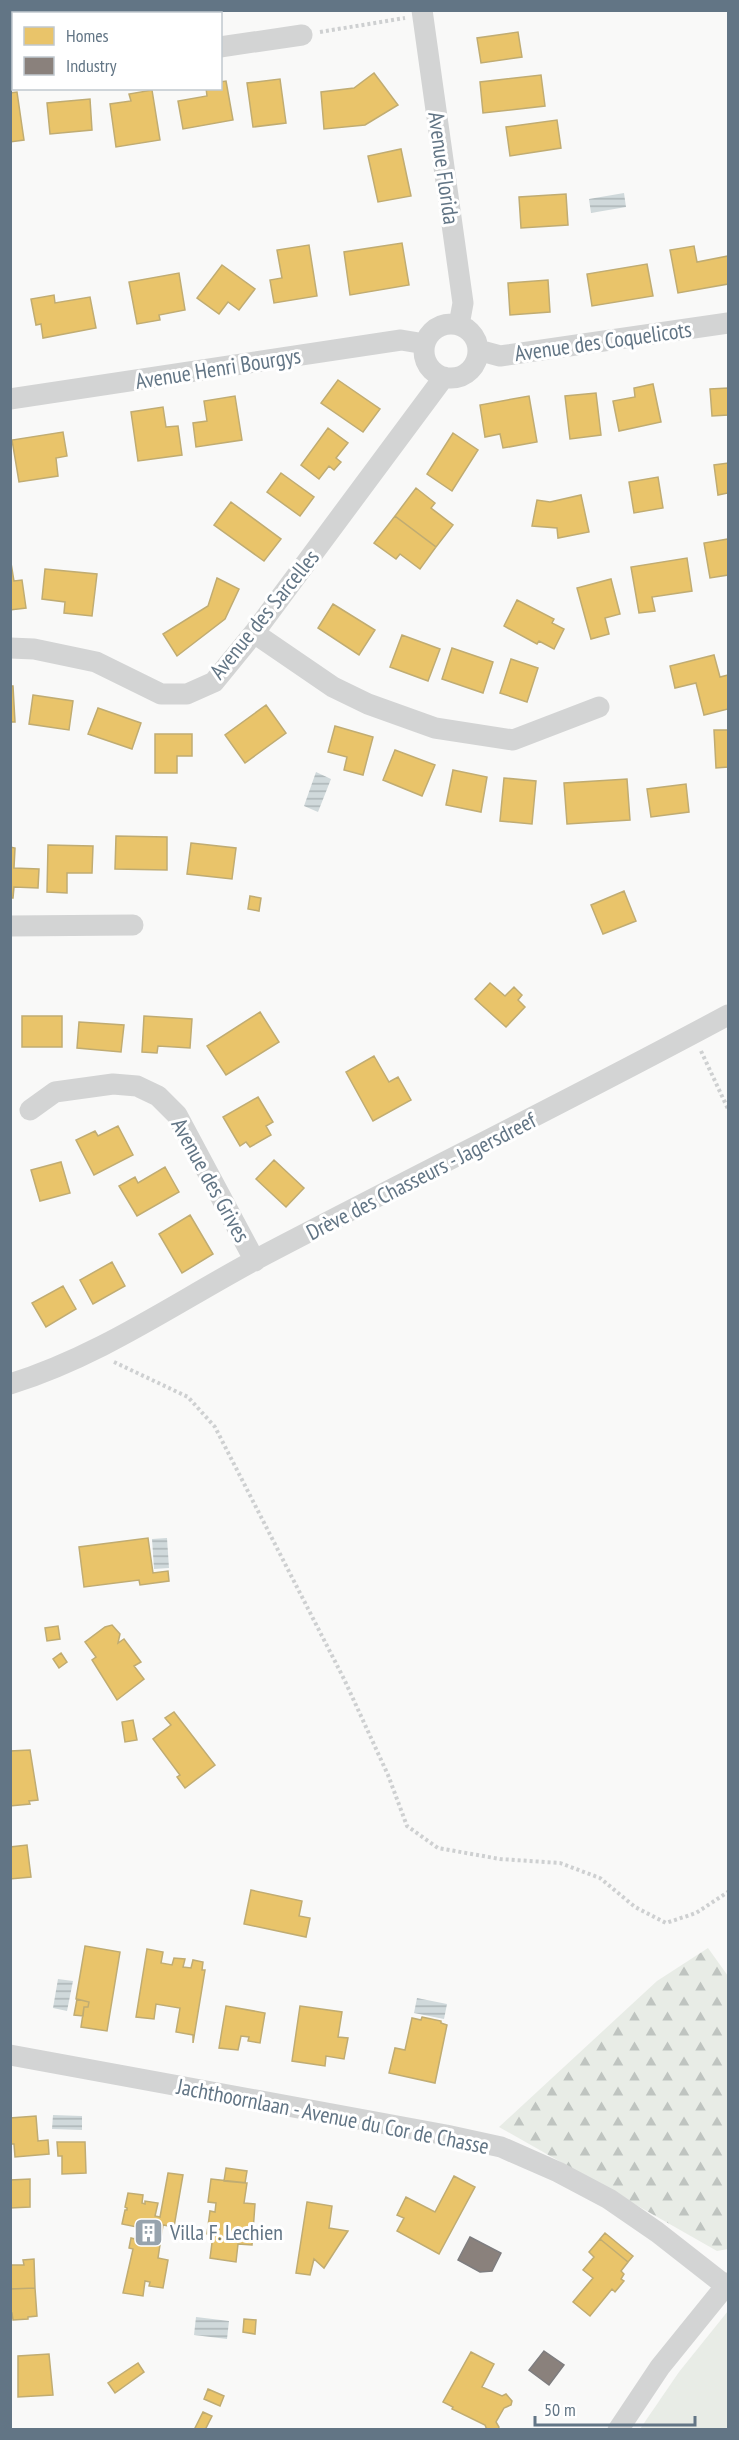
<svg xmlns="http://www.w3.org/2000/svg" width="739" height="2440" font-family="'PT Sans Narrow',sans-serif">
<defs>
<pattern id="forest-firs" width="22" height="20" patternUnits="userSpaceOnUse" patternTransform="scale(1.5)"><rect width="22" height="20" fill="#e8ece6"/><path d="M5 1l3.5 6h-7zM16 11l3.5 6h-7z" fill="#bfc4c0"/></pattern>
<pattern id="water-rules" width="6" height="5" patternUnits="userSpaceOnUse" patternTransform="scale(1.5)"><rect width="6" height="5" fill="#d0d9db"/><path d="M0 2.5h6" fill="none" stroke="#acb5b7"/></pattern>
</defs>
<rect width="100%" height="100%" fill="#f9f9f8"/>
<!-- forest -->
<path fill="url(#forest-firs)" d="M 708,1948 L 728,1976 L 728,2249 L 717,2251 L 499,2127 L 657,1981 Z"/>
<!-- garden -->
<path fill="#e8ece6" d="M 728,2311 L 728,2429 L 640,2429 L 679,2372 Z"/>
<!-- water -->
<path fill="url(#water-rules)" d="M 624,193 L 626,207 L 591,213 L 589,199 Z
M 316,772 L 331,779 L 318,812 L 304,806 Z
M 167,1538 L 169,1568 L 154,1569 L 152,1539 Z
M 58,1979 L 73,1981 L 67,2011 L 53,2008 Z
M 417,1998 L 447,2004 L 444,2019 L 414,2013 Z
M 53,2115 L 82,2116 L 82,2130 L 52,2129 Z
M 196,2317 L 229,2321 L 227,2339 L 194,2335 Z"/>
<!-- homes -->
<path fill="#e9c46a" stroke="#c0ac72" stroke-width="1.5" d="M 518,32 L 522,57 L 481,63 L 477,38 Z
M 374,73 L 398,105 L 365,125 L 324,129 L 321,92 L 354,88 Z
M 541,75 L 545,106 L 483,113 L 480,82 Z
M 280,79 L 286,123 L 253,127 L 247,83 Z
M 226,81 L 233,120 L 183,129 L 178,101 L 207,96 L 206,88 L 220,88 L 220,82 Z
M 152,90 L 160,140 L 116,147 L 110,104 L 131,101 L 129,94 Z
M 17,92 L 24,140 L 10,142 L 10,93 Z
M 90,99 L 92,130 L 50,134 L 47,103 Z
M 557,120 L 561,148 L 510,156 L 506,127 Z
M 401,149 L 411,196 L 378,202 L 368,156 Z
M 566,194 L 568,225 L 521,228 L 519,197 Z
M 402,243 L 409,285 L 350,295 L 344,252 Z
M 309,245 L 317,296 L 274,303 L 270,280 L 282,278 L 277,250 Z
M 694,246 L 697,262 L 728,256 L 728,284 L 678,293 L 670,250 Z
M 647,264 L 653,296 L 592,306 L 587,274 Z
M 222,265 L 255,289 L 239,310 L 228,302 L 219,314 L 197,298 Z
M 179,273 L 185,310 L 159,315 L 160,320 L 137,324 L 129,282 Z
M 548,280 L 550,312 L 510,315 L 508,283 Z
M 54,295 L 55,303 L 90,297 L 96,328 L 43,338 L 41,324 L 36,325 L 31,299 Z
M 338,380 L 380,409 L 363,432 L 321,403 Z
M 653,384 L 661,422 L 619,431 L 613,401 L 635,397 L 634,388 Z
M 728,388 L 728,415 L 712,416 L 710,389 Z
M 596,393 L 601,435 L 570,439 L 565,396 Z
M 235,396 L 242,440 L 196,447 L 193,423 L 207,421 L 204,401 Z
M 529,396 L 537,442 L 503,448 L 500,434 L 485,437 L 480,405 Z
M 163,407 L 166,427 L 178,426 L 182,455 L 138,461 L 131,412 Z
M 328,428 L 348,443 L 336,458 L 341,462 L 334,470 L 329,466 L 319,479 L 301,465 Z
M 63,432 L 67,456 L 56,458 L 58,476 L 19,482 L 12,440 Z
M 453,433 L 478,450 L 452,491 L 427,474 Z
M 728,463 L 728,493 L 718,495 L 714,465 Z
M 281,473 L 314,497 L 300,516 L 267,492 Z
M 658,477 L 663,508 L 634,513 L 629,482 Z
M 416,488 L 435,503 L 431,508 L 453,525 L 436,547 L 395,516 Z
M 581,495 L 589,532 L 558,538 L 557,528 L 532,526 L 537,500 L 550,502 Z
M 231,502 L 281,539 L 264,561 L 214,525 Z
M 395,516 L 436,547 L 420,569 L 400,554 L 396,559 L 374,543 Z
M 728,539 L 728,575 L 710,578 L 704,543 Z
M 10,557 L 14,581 L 22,580 L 26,608 L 10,610 Z
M 687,558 L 692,591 L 652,597 L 655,611 L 639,613 L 631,567 Z
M 45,569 L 97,574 L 92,616 L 64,613 L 65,602 L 42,599 Z
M 217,578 L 239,589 L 225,619 L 177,656 L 163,634 L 208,606 Z
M 611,579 L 620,614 L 605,618 L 609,634 L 591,639 L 577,588 Z
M 517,600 L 554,619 L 552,623 L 564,629 L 554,649 L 539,641 L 537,644 L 504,626 Z
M 333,604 L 375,630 L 359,655 L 318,628 Z
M 402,635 L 440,649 L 428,681 L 390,667 Z
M 452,648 L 493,662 L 483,693 L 442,679 Z
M 714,655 L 720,677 L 728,675 L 728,709 L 704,715 L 696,683 L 675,688 L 670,666 Z
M 511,659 L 538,668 L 527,702 L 500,693 Z
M 10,686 L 13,686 L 15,722 L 10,722 Z
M 33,695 L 73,701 L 69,730 L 29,724 Z
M 266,705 L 286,733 L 245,763 L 225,735 Z
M 98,708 L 141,723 L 132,749 L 88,734 Z
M 335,726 L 373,737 L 363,775 L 344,770 L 347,757 L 328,752 Z
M 714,730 L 728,730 L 728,767 L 716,768 Z
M 155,734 L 192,734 L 192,756 L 177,756 L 177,773 L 155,773 Z
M 395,750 L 435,765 L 422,796 L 383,780 Z
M 453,770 L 487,777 L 481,812 L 446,805 Z
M 504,778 L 536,781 L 532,824 L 500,821 Z
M 627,779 L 630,820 L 567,824 L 564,783 Z
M 686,784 L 689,812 L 651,817 L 647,789 Z
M 116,836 L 167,837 L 167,870 L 115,869 Z
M 191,843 L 236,848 L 232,879 L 187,874 Z
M 48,845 L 93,846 L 92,873 L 67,873 L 67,893 L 47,892 Z
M 10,847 L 15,848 L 14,868 L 39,869 L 38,888 L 14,887 L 13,898 L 10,898 Z
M 624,891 L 636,921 L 603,934 L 591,905 Z
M 250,896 L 261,898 L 259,911 L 248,909 Z
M 490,983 L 505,996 L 514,987 L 522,995 L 518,1000 L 525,1007 L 506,1027 L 475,999 Z
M 260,1012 L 279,1042 L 226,1075 L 207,1046 Z
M 22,1016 L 62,1016 L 62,1047 L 22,1047 Z
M 144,1016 L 192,1019 L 190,1048 L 158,1046 L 157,1053 L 142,1052 Z
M 79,1022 L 124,1025 L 121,1052 L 77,1048 Z
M 374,1056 L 389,1082 L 398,1077 L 411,1100 L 373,1121 L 346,1072 Z
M 258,1097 L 273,1122 L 266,1126 L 271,1135 L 250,1147 L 246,1142 L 240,1146 L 223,1117 Z
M 118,1126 L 133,1155 L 94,1175 L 76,1140 L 95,1131 L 98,1136 Z
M 274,1160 L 304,1188 L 286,1207 L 256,1179 Z
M 61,1162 L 70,1193 L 40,1201 L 31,1170 Z
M 165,1167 L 179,1192 L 137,1216 L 119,1186 L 135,1177 L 138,1183 Z
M 190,1215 L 213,1254 L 182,1273 L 159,1234 Z
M 112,1262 L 125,1286 L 93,1304 L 80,1280 Z
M 63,1286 L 76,1309 L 46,1327 L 32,1303 Z
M 148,1538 L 153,1573 L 168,1571 L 169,1581 L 140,1585 L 139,1580 L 84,1587 L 79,1547 Z
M 112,1625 L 120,1634 L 118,1643 L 124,1639 L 141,1662 L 134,1666 L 144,1679 L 117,1700 L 92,1660 L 96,1657 L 85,1642 L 105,1627 Z
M 58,1626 L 60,1639 L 47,1641 L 45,1628 Z
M 61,1653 L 67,1662 L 59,1668 L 53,1659 Z
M 174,1712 L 215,1765 L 185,1788 L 177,1777 L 180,1775 L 153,1739 L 171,1725 L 165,1718 Z
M 133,1720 L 137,1740 L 125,1742 L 122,1722 Z
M 30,1750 L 38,1800 L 29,1801 L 30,1804 L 10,1806 L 10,1751 Z
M 27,1845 L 31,1877 L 10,1879 L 10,1847 Z
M 251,1890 L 302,1901 L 299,1916 L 310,1918 L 306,1937 L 244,1924 Z
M 85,1946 L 120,1952 L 107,2031 L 81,2027 L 84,2007 L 88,2007 L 89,2002 L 76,1999 Z
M 147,1949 L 163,1952 L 161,1963 L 172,1965 L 174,1958 L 185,1959 L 183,1967 L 191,1968 L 193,1960 L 203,1962 L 202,1970 L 205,1970 L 193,2043 L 193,2035 L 176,2032 L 180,2008 L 156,2004 L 154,2019 L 136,2017 Z
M 77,1999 L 89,2002 L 88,2007 L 84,2007 L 83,2016 L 74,2015 Z
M 226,2006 L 265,2013 L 260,2043 L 248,2041 L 249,2037 L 241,2036 L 238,2050 L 219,2048 Z
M 300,2006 L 342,2012 L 338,2037 L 348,2038 L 344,2059 L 326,2056 L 325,2066 L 292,2061 Z
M 422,2017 L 441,2021 L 441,2023 L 447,2025 L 435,2083 L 389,2073 L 395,2048 L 405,2050 L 412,2018 L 421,2020 Z
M 36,2116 L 38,2141 L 48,2140 L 49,2154 L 15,2157 L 14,2144 L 10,2144 L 10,2118 Z
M 57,2142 L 85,2142 L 86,2173 L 62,2174 L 62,2156 L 58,2156 Z
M 226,2168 L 247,2171 L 245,2183 L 224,2181 Z
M 168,2173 L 183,2175 L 174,2227 L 163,2225 L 158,2258 L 168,2260 L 163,2288 L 149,2286 L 150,2282 L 145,2281 L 143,2296 L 123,2293 L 133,2249 L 129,2248 L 131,2238 L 135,2239 L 137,2227 L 122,2224 L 125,2210 L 127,2210 L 127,2208 L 125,2207 L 128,2193 L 143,2195 L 142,2203 L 145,2204 L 145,2201 L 158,2203 L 155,2216 L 160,2217 Z
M 454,2176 L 475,2187 L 439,2254 L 397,2231 L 404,2218 L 397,2215 L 406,2197 L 435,2212 Z
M 30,2179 L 30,2207 L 10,2208 L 10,2180 Z
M 211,2179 L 247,2183 L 244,2203 L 255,2204 L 252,2245 L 238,2244 L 236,2262 L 210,2258 L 213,2235 L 207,2234 L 210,2211 L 215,2212 L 216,2203 L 208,2202 Z
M 307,2202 L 332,2206 L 329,2228 L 348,2231 L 324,2268 L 314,2259 L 310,2275 L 296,2273 Z
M 605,2233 L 633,2256 L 628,2262 L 600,2239 Z
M 600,2239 L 628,2262 L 621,2271 L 624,2274 L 621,2279 L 624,2281 L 615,2292 L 612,2289 L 590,2316 L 573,2302 L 593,2278 L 583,2270 L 594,2257 L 589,2252 Z
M 34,2259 L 35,2288 L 10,2289 L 10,2265 L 24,2265 L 23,2260 Z
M 35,2288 L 37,2316 L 28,2317 L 28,2319 L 13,2320 L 12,2313 L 10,2313 L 10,2289 Z
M 244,2319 L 256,2320 L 255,2334 L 243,2332 Z
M 471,2352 L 494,2364 L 482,2387 L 502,2396 L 506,2394 L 512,2401 L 511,2405 L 504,2408 L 496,2422 L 499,2427 L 498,2430 L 487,2430 L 485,2425 L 452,2409 L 453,2407 L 443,2402 Z
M 49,2354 L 53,2395 L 18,2397 L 18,2356 Z
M 138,2363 L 144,2372 L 115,2393 L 108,2383 Z
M 208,2389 L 224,2396 L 220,2406 L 204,2399 Z
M 203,2412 L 212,2416 L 205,2430 L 194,2430 Z"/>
<!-- industry -->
<path fill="#8a817c" stroke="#7e7d7f" stroke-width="1.5" d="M 470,2237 L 501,2253 L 492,2271 L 480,2272 L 458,2260 Z
M 544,2351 L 564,2365 L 549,2385 L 529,2370 Z"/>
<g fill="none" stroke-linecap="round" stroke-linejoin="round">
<!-- path -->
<path stroke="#ced0d1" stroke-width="4" stroke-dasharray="3 3" stroke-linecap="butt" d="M 320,32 L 405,18
M 701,1051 L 728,1109
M 114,1362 L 188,1397 L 215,1427 L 344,1679 L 388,1775 L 407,1826 L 438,1848 L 500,1859 L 560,1863 L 600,1878 L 635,1907 L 666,1923 L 696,1913 L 728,1892"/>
<!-- minor -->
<path stroke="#d3d4d4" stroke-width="21" d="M 422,10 L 463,303 L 459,325
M 220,47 L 302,35
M 10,55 L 14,54
M424 351a27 27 0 1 1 54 0a27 27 0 1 1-54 0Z
M 478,350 L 500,356 L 728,323
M 10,399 L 401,340 L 425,344
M 254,633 L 333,687 L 368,704 L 435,728 L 513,740 L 599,707
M 10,648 L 34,649 L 96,662 L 161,694 L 187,694 L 214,682 L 254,633 L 444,377
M 10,926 L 133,925
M 30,1110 L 55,1092 L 113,1084 L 137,1086 L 158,1096 L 177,1115 L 255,1261
M 10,1384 C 100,1356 175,1303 257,1259 C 413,1177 572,1099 728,1015
M 10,2055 L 446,2135 L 501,2147 L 558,2172 L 609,2199 L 657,2232 L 726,2286
M 618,2430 L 660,2367 L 728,2283"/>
</g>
<!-- icons -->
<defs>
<symbol id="building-square" viewBox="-11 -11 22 22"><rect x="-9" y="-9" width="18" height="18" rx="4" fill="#97a3ad" stroke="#fff"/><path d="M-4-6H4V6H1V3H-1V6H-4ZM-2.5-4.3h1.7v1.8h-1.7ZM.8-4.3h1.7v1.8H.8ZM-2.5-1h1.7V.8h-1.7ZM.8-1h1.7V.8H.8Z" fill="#fff"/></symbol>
</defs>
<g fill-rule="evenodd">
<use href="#building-square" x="132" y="2216" width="33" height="33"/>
</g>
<g text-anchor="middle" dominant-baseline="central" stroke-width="6" stroke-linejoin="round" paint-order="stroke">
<!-- street labels -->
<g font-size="22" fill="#627585" stroke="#fff">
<text transform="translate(444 168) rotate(82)">Avenue Florida</text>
<text transform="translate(603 341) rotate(-8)">Avenue des Coquelicots</text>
<text transform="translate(218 368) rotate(-9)">Avenue Henri Bourgys</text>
<text transform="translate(264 614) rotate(-51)">Avenue des Sarcelles</text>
<text transform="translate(421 1176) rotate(-27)">Drève des Chasseurs - Jagersdreef</text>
<text transform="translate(211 1180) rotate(61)">Avenue des Grives</text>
<text transform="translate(333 2116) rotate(11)">Jachthoornlaan - Avenue du Cor de Chasse</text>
</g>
<!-- poi labels -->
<g font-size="22" fill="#627585" stroke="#fff" text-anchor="start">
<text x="170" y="2232">Villa F. Lechien</text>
</g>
</g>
<!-- border -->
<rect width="739" height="2440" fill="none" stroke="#627585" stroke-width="24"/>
<!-- legend -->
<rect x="12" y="12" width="210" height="78" fill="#ffffff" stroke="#c0c8ce" stroke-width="1.5"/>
<rect x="24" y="27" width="30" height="18" fill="#e9c46a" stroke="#c0c8ce" stroke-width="1.5"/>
<text x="66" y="42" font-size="18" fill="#627585">Homes</text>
<rect x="24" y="57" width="30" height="18" fill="#8a817c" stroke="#c0c8ce" stroke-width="1.5"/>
<text x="66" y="72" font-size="18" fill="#627585">Industry</text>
<!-- scale -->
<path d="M535 2416v9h160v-9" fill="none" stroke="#627585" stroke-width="3"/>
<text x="544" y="2416" font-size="18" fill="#627585" stroke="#ffffff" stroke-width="4.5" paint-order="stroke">50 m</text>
</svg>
